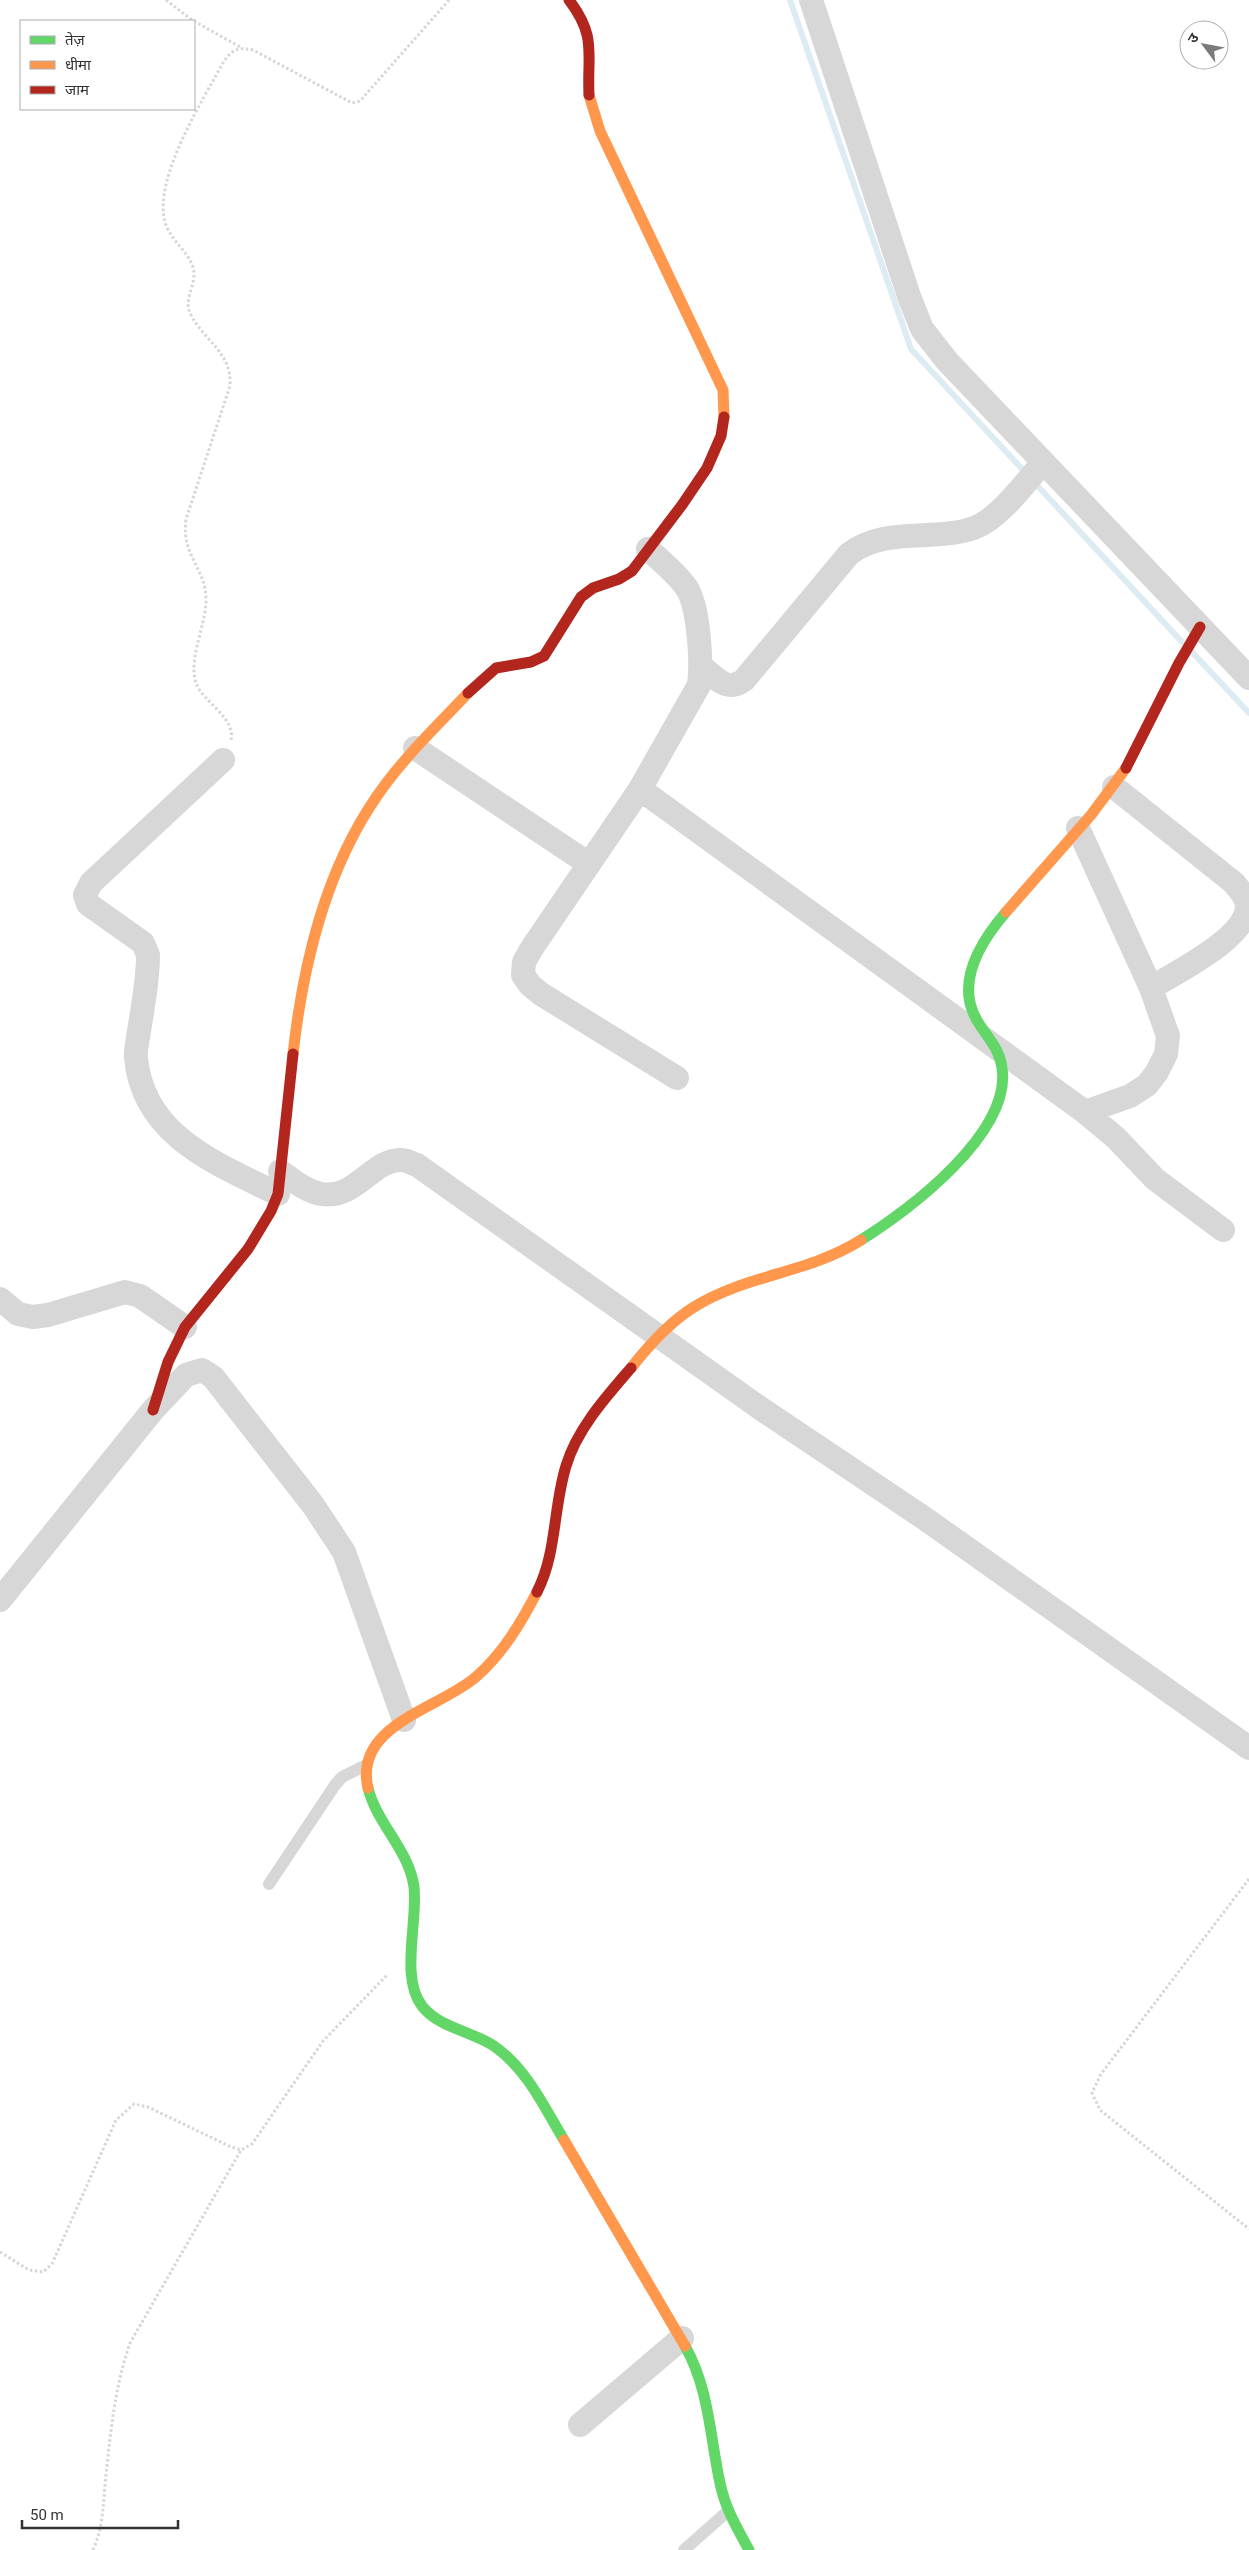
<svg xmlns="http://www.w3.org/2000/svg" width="1249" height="2550" font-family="Roboto,'Noto Sans Devanagari',sans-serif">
<rect width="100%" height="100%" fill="#fff"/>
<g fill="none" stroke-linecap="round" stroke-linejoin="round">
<!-- stream -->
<path stroke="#ddebf3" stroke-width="6" d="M 790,0 L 911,349 L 1182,642
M 1193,653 L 1249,713"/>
<!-- path -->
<path stroke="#d6d6d6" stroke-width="3" stroke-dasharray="2.5 2.5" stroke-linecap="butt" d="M 166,0 L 192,20 L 242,48
M 231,740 C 236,718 203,702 196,683 C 188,659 206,625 206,600 C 206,567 181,557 186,519 L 230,386 C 232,352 205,342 191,315 C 182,299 198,284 193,267 C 188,251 170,240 165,222 C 153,178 203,100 224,61 C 233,49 238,47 253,50 L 352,103 L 360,101 L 449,0
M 1249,1879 L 1101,2074 L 1092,2093 L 1100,2110 L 1249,2229
M 0,2252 L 29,2270 L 43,2272 L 52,2264 L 116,2120 L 134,2104 L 148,2107 L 229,2146 L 241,2150 L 252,2144 L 323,2041 L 388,1974
M 93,2550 C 104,2526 103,2501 106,2475 C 111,2429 115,2386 130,2343 L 241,2150"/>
<!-- lane -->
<path stroke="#d7d7d7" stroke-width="12" d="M 269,1884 L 335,1785 L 342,1777 L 366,1765
M 684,2550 L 728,2511"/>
<!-- street -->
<path stroke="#d7d7d7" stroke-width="24" d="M 811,0 L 910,299 L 922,329 L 947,361 L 1249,678
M 648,549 C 661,561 676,573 686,587 C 699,605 702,663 699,685 L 640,789 L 532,948 L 524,962 L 523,975 L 530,985 L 541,994 L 677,1078
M 702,667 C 716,678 727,693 744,680 L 849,554 C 886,526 933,542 974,528 C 999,519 1026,482 1043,462
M 415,748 L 589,864
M 223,760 L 91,883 L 85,895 L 88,904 L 143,943 L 148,955 C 148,981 143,1006 139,1031 C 138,1040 135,1050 136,1058 C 143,1136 217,1164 278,1194
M 1114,787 L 1234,883 C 1239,889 1247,898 1247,906 C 1247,938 1176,972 1151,988
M 640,789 L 1085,1112 L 1116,1138 L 1155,1179 L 1223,1230
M 1078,828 L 1151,988 L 1168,1036 L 1166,1054 L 1157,1072 L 1147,1085 L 1130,1096 L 1085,1112
M 280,1171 C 293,1180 305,1191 321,1194 C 356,1200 373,1158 402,1160 C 407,1160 413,1164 417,1165 L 760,1408 L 924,1518 L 1249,1748
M 0,1299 L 18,1314 L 33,1317 L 48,1315 L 125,1292 L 140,1296 L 185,1327
M 0,1600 L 153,1410 L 186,1375 L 202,1370 L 213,1377 L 313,1505 L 344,1552 L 404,1720
M 580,2425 L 682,2338"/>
<!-- fast -->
<path stroke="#63d668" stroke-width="11" d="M 861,1240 C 910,1210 1012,1132 1002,1068 C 1000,1049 987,1037 978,1022 C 954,984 981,941 1006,912
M 368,1788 C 377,1824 409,1850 414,1887 C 418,1921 400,1978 422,2006 C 439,2028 472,2031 494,2046 C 527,2069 544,2107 564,2140
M 685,2346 C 709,2388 710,2437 720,2483 C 725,2508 737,2528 749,2550"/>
<!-- slow -->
<path stroke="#ff974d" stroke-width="11" d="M 589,95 L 600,131 L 723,390 L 724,417
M 1006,912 L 1091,815 L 1126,768
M 293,1054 C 303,964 325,871 377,796 C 403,758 437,726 468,693
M 631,1368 C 649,1345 670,1322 694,1307 C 745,1275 809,1273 861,1240
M 368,1788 C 353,1724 442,1708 477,1676 C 503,1653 521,1623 537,1592
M 564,2140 L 685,2346"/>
<!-- jam -->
<path stroke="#b3261e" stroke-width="11" d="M 569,0 C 597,37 587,53 589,95
M 468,693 L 496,668 L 531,662 L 544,656 L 581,597 L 593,588 L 619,579 L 632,571 L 682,505 L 707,468 L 721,436 L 724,417
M 1126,768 L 1179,663 L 1200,627
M 153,1410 L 168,1362 L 185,1327 L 248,1249 L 271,1211 L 278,1194 L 293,1054
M 537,1592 C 557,1553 553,1508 566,1466 C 577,1429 606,1397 631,1368"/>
</g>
<!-- legend -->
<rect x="20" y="20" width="175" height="90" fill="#ffffff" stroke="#adadad"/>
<rect x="30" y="36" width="25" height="8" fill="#63d668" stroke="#adadad"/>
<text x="65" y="45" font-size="15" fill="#333333">तेज़</text>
<rect x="30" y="61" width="25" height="8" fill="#ff974d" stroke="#adadad"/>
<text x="65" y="70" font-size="15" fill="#333333">धीमा</text>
<rect x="30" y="86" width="25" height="8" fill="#b3261e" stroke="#adadad"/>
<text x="65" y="95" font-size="15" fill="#333333">जाम</text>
<!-- north arrow -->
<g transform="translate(1204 45) rotate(302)"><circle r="24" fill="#ffffff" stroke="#adadad"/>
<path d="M0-4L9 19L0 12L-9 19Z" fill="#7a7a7a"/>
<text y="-8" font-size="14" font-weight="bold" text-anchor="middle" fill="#333333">उ</text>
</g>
<!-- scale -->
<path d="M22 2520v8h156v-8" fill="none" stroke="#333333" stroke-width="2.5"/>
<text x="30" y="2520" font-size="15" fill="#333333" stroke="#ffffff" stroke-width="4" paint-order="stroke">50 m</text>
</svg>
